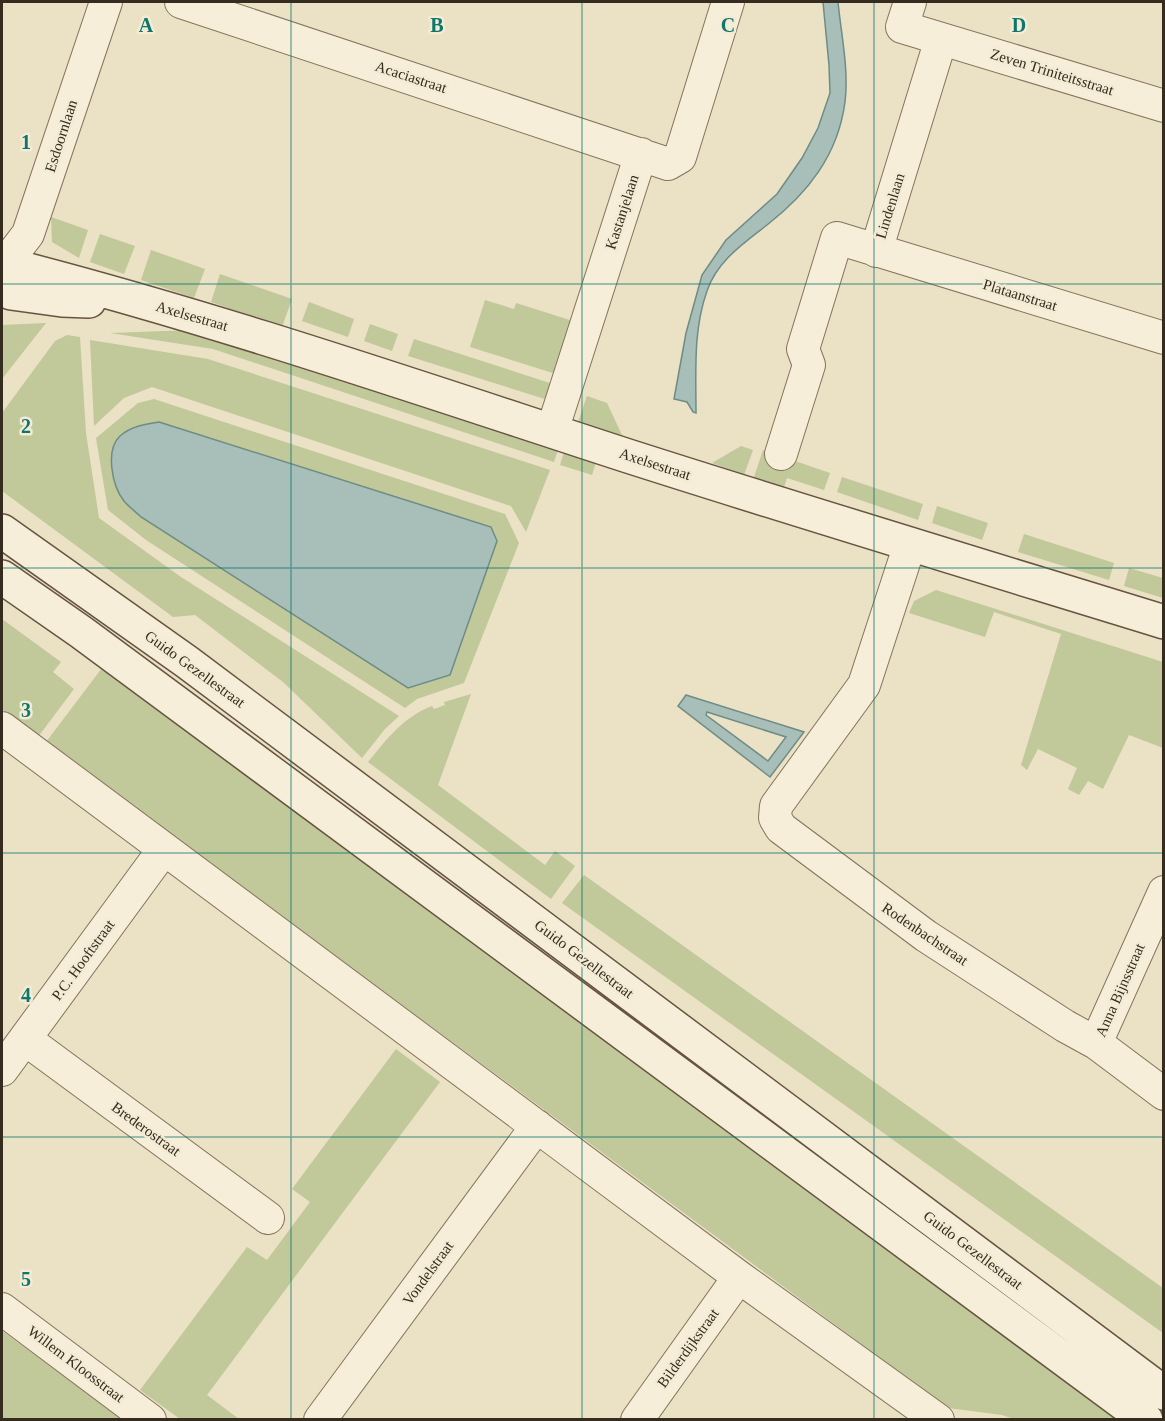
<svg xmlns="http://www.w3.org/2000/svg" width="1165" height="1421" font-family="'Times New Roman',serif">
<rect width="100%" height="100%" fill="#ebe1c5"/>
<!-- green -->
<path fill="#c1c89a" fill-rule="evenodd" d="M 51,217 L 88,230 L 79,258 L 52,242 Z
M 100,234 L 135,246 L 124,274 L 90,262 Z
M 151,250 L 205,269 L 194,298 L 141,280 Z
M 220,274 L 292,299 L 282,327 L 211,302 Z
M 485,300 L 514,309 L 516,303 L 573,321 L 556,374 L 470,347 Z
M 309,302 L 354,319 L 348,337 L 302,321 Z
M 46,323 L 2,379 L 2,325 Z
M 370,324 L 398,334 L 392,351 L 364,341 Z
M 192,330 L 558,450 L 554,462 L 213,349 L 110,333 Z
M 67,335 L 80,337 L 86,433 L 99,518 L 181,577 L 399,716 L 385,729 L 362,758 L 283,682 L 195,615 L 173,617 L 2,491 L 2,413 L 55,341 Z
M 414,339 L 553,384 L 548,400 L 408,356 Z
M 90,340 L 208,359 L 550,470 L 526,532 L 511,506 L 152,387 L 124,398 L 94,426 Z
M 587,396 L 607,403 L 622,435 L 578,422 Z
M 154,399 L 505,514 L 519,543 L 464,683 L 417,699 L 405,708 L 146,540 L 108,510 L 96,438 L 138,403 ZM 123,500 L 490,527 L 497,541 L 408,688 L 141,517 Z
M 741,446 L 753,450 L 744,475 L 712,463 Z
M 763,450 L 830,473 L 824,490 L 787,478 L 783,490 L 753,480 Z
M 564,452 L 596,462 L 592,475 L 560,465 Z
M 842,477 L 923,504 L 918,520 L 837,492 Z
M 937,506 L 988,523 L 982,540 L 932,523 Z
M 1024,534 L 1114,563 L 1109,580 L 1018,552 Z
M 1129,568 L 1163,578 L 1163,598 L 1124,586 Z
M 936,590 L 1163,662 L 1163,748 L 1129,735 L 1103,789 L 1088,781 L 1079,795 L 1068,789 L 1077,768 L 1038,749 L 1027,770 L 1021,765 L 1061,634 L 994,612 L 985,637 L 909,613 L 914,601 Z
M 2,619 L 61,662 L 53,672 L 74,689 L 38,737 L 2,709 Z
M 102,668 L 1134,1419 L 1014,1419 L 1002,1415 L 948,1408 L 46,742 Z
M 471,694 L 438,785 L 545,865 L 555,851 L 575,866 L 551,899 L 368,762 C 387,739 403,717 432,706 L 434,709 L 445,705 L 444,702 Z
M 584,875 L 1163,1288 L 1163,1333 L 562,903 Z
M 396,1049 L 440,1082 L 207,1395 L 239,1419 L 180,1419 L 140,1390 L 247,1247 L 267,1260 L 310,1202 L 292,1189 Z
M 2,1331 L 123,1419 L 2,1419 Z"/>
<!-- water -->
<path fill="#a7bfb8" stroke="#6e8c86" stroke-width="1.5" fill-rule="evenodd" d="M 823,2 L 838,2 C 841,34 849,69 845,102 C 838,155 808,193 767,225 C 743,244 717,261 707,291 C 693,330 696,372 696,413 L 693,412 L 687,402 L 674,399 L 686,333 L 702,275 L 726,240 L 777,194 L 802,158 L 818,128 L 830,93 L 829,65 Z
M 159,422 L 491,527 L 497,541 L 450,675 L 408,688 L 141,517 C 136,512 129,507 124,501 C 112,486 105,450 120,436 C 131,426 146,424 159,422 Z
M 686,695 L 804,732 L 770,777 L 678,706 ZM 707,712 L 786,737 L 768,761 L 706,715 Z"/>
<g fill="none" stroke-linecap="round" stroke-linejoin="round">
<defs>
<path id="street" d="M 181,2 L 668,164 L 680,157 L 728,2
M 910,2 L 902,27 L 1164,106
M 876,251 L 941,39
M 5,264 L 28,234 L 106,2
M 552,431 L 641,154
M 781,454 L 809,365 L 803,349 L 837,238 L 1164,338
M 910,544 L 864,685 L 776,806 L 775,818 L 781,828 L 926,936 L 1065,1026 L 1096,1043
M 2,728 L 739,1277 L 938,1420
M 1164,892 L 1096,1043 L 1164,1094
M 25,1039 L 268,1218
M 2,1070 L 164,849
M 2,1309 L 150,1420
M 320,1420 L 537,1126
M 637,1420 L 739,1277"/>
<path id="secondary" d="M 2,265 L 5,264 C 216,318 422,389 628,456 C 806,513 985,567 1164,622
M 11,293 L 62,300 L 89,301
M 2,531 L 187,662 L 1164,1393
M 2,577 L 81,632 L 1146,1420"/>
</defs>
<!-- street casing -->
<use href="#street" stroke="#85735d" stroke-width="34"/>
<!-- secondary casing -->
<use href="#secondary" stroke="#665440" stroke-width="36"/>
<!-- street -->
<use href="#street" stroke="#f6eed8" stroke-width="32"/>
<!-- secondary -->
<use href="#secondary" stroke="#f6eed8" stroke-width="33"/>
</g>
<!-- grid -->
<path fill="none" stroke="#0f766e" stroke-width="1.5" stroke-opacity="0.55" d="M 291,2 L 291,1420M 582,2 L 582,1420M 874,2 L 874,1420M 2,284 L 1164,284M 2,568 L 1164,568M 2,853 L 1164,853M 2,1137 L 1164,1137"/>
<g text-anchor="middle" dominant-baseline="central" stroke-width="5" stroke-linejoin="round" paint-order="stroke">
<!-- street labels -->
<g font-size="15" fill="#362b1f" stroke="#f3ebd4">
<text transform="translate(1052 72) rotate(17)">Zeven Triniteitsstraat</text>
<text transform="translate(411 77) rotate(18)">Acaciastraat</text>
<text transform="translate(61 136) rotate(-72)">Esdoornlaan</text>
<text transform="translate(890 206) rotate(-73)">Lindenlaan</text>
<text transform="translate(622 212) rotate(-72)">Kastanjelaan</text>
<text transform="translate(1020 295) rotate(17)">Plataanstraat</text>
<text transform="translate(192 316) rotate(16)">Axelsestraat</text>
<text transform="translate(655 464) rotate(18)">Axelsestraat</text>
<text transform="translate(195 669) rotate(36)">Guido Gezellestraat</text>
<text transform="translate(925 934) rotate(34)">Rodenbachstraat</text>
<text transform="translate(584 959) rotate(37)">Guido Gezellestraat</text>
<text transform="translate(83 960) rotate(-54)">P.C. Hooftstraat</text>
<text transform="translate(1120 990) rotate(-66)">Anna Bijnsstraat</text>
<text transform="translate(146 1129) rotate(36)">Brederostraat</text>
<text transform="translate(973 1250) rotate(37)">Guido Gezellestraat</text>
<text transform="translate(428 1273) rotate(-54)">Vondelstraat</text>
<text transform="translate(688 1348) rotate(-54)">Bilderdijkstraat</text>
<text transform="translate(76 1364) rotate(37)">Willem Kloosstraat</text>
</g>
</g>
<g font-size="20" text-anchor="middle" font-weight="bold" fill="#0f766e" stroke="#f3ebd4" stroke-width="5" stroke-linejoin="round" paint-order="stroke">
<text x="146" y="32">A</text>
<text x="437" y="32">B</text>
<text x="728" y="32">C</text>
<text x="1019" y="32">D</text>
<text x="26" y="149">1</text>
<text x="26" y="433">2</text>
<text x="26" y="717">3</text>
<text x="26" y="1002">4</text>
<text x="26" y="1286">5</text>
</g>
<!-- border -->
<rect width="1165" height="1421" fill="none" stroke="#362b1f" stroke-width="6"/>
</svg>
